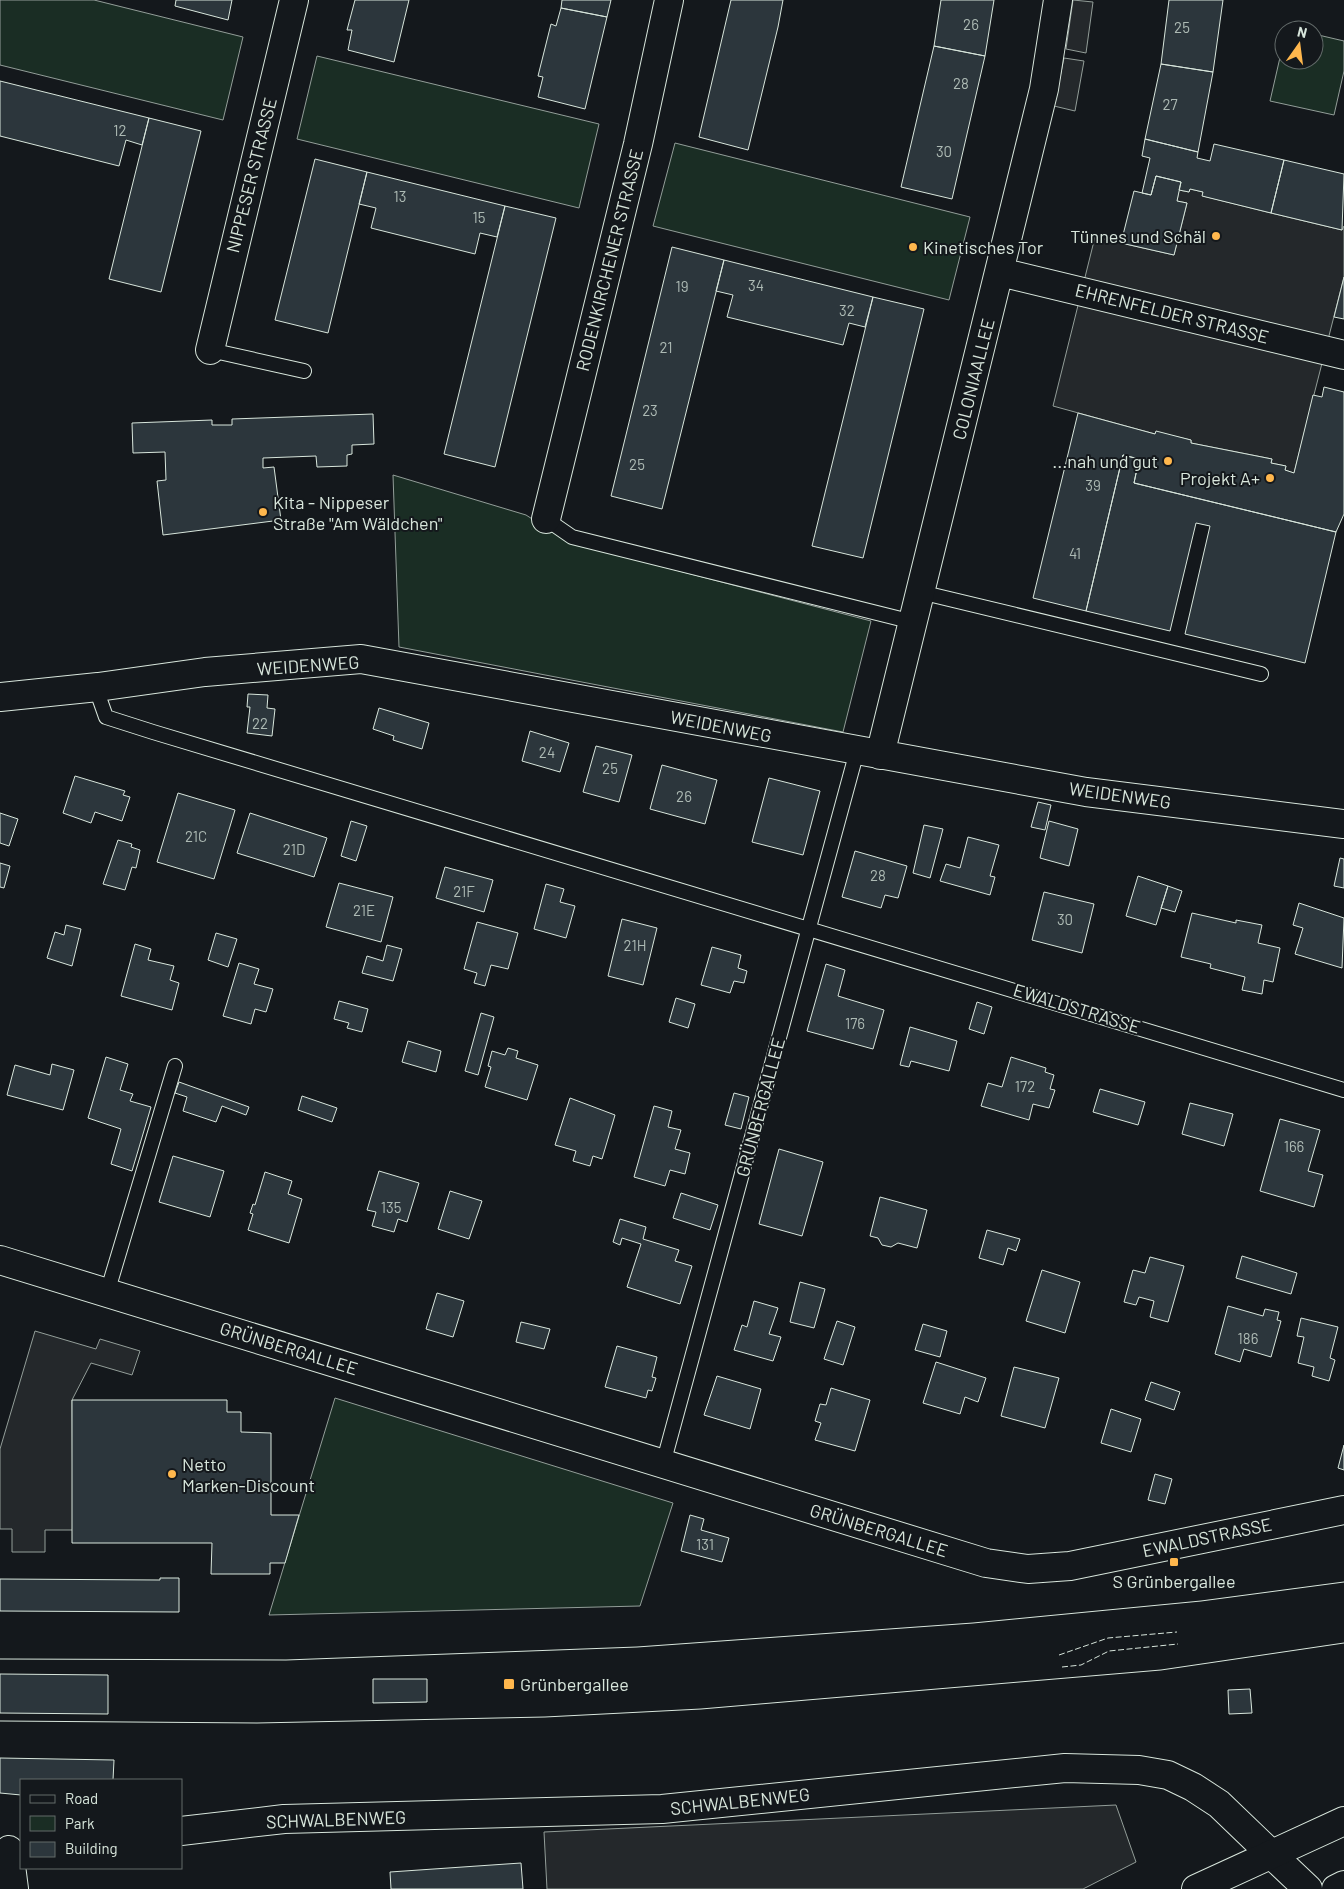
<svg xmlns="http://www.w3.org/2000/svg" width="1344" height="1889" font-family="Barlow,sans-serif">
<rect width="100%" height="100%" fill="#14181c"/>
<!-- green -->
<path fill="#1a2d24" stroke="#939e99" d="M 0,0 L 94,0 L 243,37 L 223,120 L 0,65 Z
M 1314,34 L 1344,41 L 1344,71 L 1334,115 L 1270,101 L 1284,40 L 1284,60 L 1314,60 Z
M 317,56 L 599,124 L 579,208 L 297,139 Z
M 675,143 L 970,217 L 949,300 L 653,226 Z
M 393,475 L 526,515 L 568,542 L 871,621 L 843,732 L 399,647 Z
M 335,1398 L 673,1503 L 640,1606 L 269,1615 Z"/>
<!-- parking -->
<path fill="#24282b" stroke="#939e99" d="M 1073,0 L 1093,2 L 1086,53 L 1066,49 Z
M 1064,58 L 1084,61 L 1075,111 L 1054,106 Z
M 1190,189 L 1203,192 L 1203,196 L 1271,213 L 1342,230 L 1344,226 L 1344,277 L 1294,473 L 1285,470 L 1286,466 L 1271,463 L 1272,459 L 1191,443 L 1191,440 L 1156,432 L 1155,434 L 1053,406 L 1095,237 L 1174,255 L 1187,203 L 1177,201 L 1179,190 L 1189,192 Z
M 35,1331 L 96,1349 L 100,1339 L 140,1351 L 132,1375 L 91,1363 L 72,1400 L 73,1530 L 45,1530 L 45,1552 L 12,1552 L 12,1529 L 0,1529 L 0,1449 Z
M 1116,1805 L 1136,1862 L 1083,1889 L 547,1889 L 544,1832 Z"/>
<!-- building -->
<path fill="#2c363c" stroke="#d8e6dc" d="M 176,0 L 232,0 L 228,20 L 175,6 Z
M 355,0 L 409,0 L 394,62 L 348,50 L 352,30 L 347,30 Z
M 562,0 L 611,0 L 607,17 L 561,8 Z
M 731,0 L 783,0 L 778,27 L 748,150 L 699,137 Z
M 941,0 L 994,0 L 985,56 L 934,46 Z
M 1169,0 L 1223,0 L 1213,72 L 1161,64 Z
M 561,8 L 607,17 L 585,109 L 538,97 L 543,77 L 538,76 L 551,24 L 556,26 Z
M 934,46 L 985,56 L 952,199 L 901,187 Z
M 1161,64 L 1213,72 L 1198,152 L 1145,139 Z
M 0,81 L 149,118 L 142,145 L 126,140 L 119,166 L 0,136 Z
M 149,118 L 201,131 L 161,292 L 109,279 Z
M 1145,139 L 1198,152 L 1197,158 L 1210,161 L 1214,144 L 1284,160 L 1271,213 L 1202,196 L 1203,192 L 1190,189 L 1189,192 L 1179,190 L 1181,182 L 1156,176 L 1151,195 L 1142,193 L 1150,158 L 1142,156 Z
M 315,159 L 367,172 L 328,333 L 275,320 Z
M 1284,160 L 1344,174 L 1342,230 L 1271,213 Z
M 367,172 L 505,206 L 497,237 L 480,233 L 475,254 L 371,228 L 376,208 L 359,204 Z
M 1156,176 L 1181,182 L 1177,201 L 1187,203 L 1174,255 L 1121,243 L 1134,191 L 1151,195 Z
M 505,206 L 556,218 L 495,467 L 444,454 Z
M 672,247 L 724,260 L 662,509 L 611,496 Z
M 724,260 L 873,297 L 865,327 L 849,323 L 843,345 L 727,317 L 733,295 L 716,291 Z
M 1344,277 L 1344,319 L 1334,317 Z
M 873,297 L 924,309 L 863,558 L 812,546 Z
M 1324,387 L 1344,392 L 1344,514 L 1336,532 L 1134,483 L 1139,459 L 1123,455 L 1086,611 L 1033,598 L 1078,413 L 1155,434 L 1156,431 L 1191,440 L 1191,443 L 1272,459 L 1271,463 L 1286,466 L 1285,470 L 1294,473 L 1313,395 L 1322,397 Z
M 373,414 L 374,444 L 352,445 L 352,454 L 347,455 L 347,466 L 317,467 L 316,456 L 263,458 L 263,468 L 274,467 L 281,520 L 163,535 L 157,481 L 166,480 L 165,452 L 133,453 L 132,423 L 212,420 L 212,425 L 232,425 L 232,419 Z
M 1123,455 L 1139,459 L 1134,483 L 1336,532 L 1305,663 L 1185,634 L 1210,526 L 1196,523 L 1170,631 L 1086,611 Z
M 248,694 L 268,695 L 267,708 L 275,709 L 272,736 L 247,733 L 250,707 L 247,707 Z
M 379,708 L 429,723 L 422,749 L 393,740 L 394,736 L 373,729 Z
M 530,731 L 569,743 L 560,772 L 522,761 Z
M 596,746 L 632,755 L 619,802 L 583,792 Z
M 662,765 L 717,780 L 705,824 L 650,809 Z
M 75,776 L 125,791 L 123,795 L 130,797 L 122,821 L 95,812 L 91,823 L 63,813 Z
M 769,778 L 820,791 L 803,855 L 752,842 Z
M 178,793 L 235,810 L 214,879 L 157,862 Z
M 1038,802 L 1051,805 L 1045,830 L 1031,827 Z
M 0,813 L 18,819 L 9,846 L 0,843 Z
M 250,813 L 327,838 L 314,877 L 237,853 Z
M 351,821 L 367,826 L 356,861 L 341,856 Z
M 1049,821 L 1078,829 L 1069,866 L 1040,858 Z
M 924,825 L 943,829 L 930,878 L 913,873 Z
M 968,837 L 999,845 L 990,876 L 995,877 L 990,895 L 940,881 L 946,864 L 960,868 Z
M 118,840 L 132,844 L 131,847 L 140,850 L 136,868 L 132,867 L 125,890 L 103,884 Z
M 855,851 L 907,866 L 898,898 L 885,895 L 881,908 L 842,897 Z
M 1340,858 L 1344,859 L 1344,888 L 1334,886 Z
M 0,863 L 10,866 L 4,888 L 0,887 Z
M 445,867 L 493,880 L 484,912 L 436,898 Z
M 1138,876 L 1168,886 L 1156,925 L 1126,916 Z
M 339,883 L 393,897 L 381,942 L 326,927 Z
M 546,884 L 564,889 L 560,902 L 575,906 L 566,938 L 534,929 Z
M 1168,886 L 1182,891 L 1175,912 L 1161,908 Z
M 1044,892 L 1094,904 L 1082,953 L 1032,940 Z
M 1299,903 L 1344,918 L 1342,968 L 1295,954 L 1303,928 L 1293,925 Z
M 1192,913 L 1236,923 L 1236,920 L 1262,925 L 1258,943 L 1280,948 L 1273,982 L 1264,980 L 1262,994 L 1242,990 L 1245,977 L 1210,968 L 1211,964 L 1181,957 Z
M 622,919 L 657,928 L 643,985 L 608,976 Z
M 477,922 L 518,933 L 508,969 L 491,965 L 485,986 L 474,983 L 477,973 L 464,969 Z
M 66,925 L 81,929 L 72,966 L 47,958 L 55,932 L 64,935 Z
M 216,933 L 237,939 L 228,967 L 208,960 Z
M 135,944 L 151,949 L 148,960 L 174,966 L 170,980 L 179,983 L 172,1010 L 121,996 Z
M 387,945 L 402,949 L 393,981 L 362,973 L 367,956 L 383,961 Z
M 712,947 L 741,955 L 738,968 L 747,971 L 744,983 L 734,981 L 730,993 L 701,985 Z
M 239,963 L 259,969 L 254,984 L 273,989 L 266,1012 L 255,1009 L 251,1024 L 223,1016 Z
M 826,964 L 845,970 L 838,996 L 884,1010 L 873,1049 L 807,1031 Z
M 676,998 L 695,1004 L 688,1028 L 669,1022 Z
M 339,1001 L 368,1009 L 362,1032 L 347,1028 L 349,1023 L 334,1019 Z
M 977,1002 L 992,1007 L 984,1034 L 969,1029 Z
M 481,1013 L 494,1017 L 478,1075 L 465,1071 Z
M 910,1027 L 957,1041 L 949,1071 L 911,1061 L 909,1067 L 900,1065 Z
M 408,1041 L 441,1051 L 436,1072 L 402,1062 Z
M 508,1048 L 518,1051 L 516,1058 L 538,1065 L 527,1100 L 485,1087 L 491,1067 L 488,1066 L 492,1051 L 505,1055 Z
M 106,1057 L 128,1064 L 120,1090 L 133,1094 L 130,1101 L 151,1107 L 132,1171 L 111,1164 L 121,1129 L 88,1118 Z
M 1011,1057 L 1046,1068 L 1045,1072 L 1054,1075 L 1050,1089 L 1055,1090 L 1049,1108 L 1033,1104 L 1029,1120 L 981,1106 L 988,1083 L 1002,1087 Z
M 52,1064 L 74,1070 L 63,1110 L 7,1095 L 15,1065 L 50,1075 Z
M 179,1082 L 249,1107 L 246,1115 L 222,1106 L 216,1122 L 183,1111 L 187,1097 L 175,1093 Z
M 1100,1089 L 1145,1102 L 1138,1125 L 1093,1112 Z
M 734,1093 L 749,1097 L 741,1129 L 725,1125 Z
M 302,1096 L 337,1108 L 332,1122 L 298,1110 Z
M 570,1098 L 615,1115 L 602,1159 L 593,1156 L 590,1166 L 573,1161 L 576,1151 L 555,1145 Z
M 1190,1103 L 1233,1114 L 1224,1146 L 1182,1134 Z
M 654,1106 L 672,1111 L 668,1127 L 681,1130 L 675,1149 L 690,1153 L 685,1174 L 670,1170 L 665,1186 L 634,1177 Z
M 1280,1119 L 1320,1130 L 1308,1171 L 1323,1175 L 1314,1207 L 1260,1191 Z
M 779,1149 L 823,1162 L 802,1236 L 759,1224 Z
M 173,1156 L 224,1171 L 210,1217 L 159,1202 Z
M 379,1171 L 419,1183 L 407,1222 L 398,1219 L 394,1232 L 372,1226 L 376,1212 L 367,1210 Z
M 265,1172 L 292,1181 L 288,1194 L 302,1199 L 289,1243 L 248,1230 L 253,1214 L 250,1213 L 253,1204 L 255,1205 Z
M 450,1191 L 482,1201 L 469,1239 L 438,1229 Z
M 681,1193 L 718,1205 L 710,1230 L 673,1218 Z
M 880,1197 L 927,1210 L 917,1248 L 898,1243 L 891,1247 L 882,1245 L 878,1238 L 870,1236 Z
M 620,1219 L 646,1227 L 643,1239 L 679,1250 L 675,1261 L 692,1266 L 680,1304 L 627,1287 L 641,1244 L 622,1238 L 620,1245 L 613,1242 Z
M 987,1230 L 1020,1239 L 1016,1251 L 1008,1248 L 1003,1265 L 979,1258 Z
M 1242,1256 L 1297,1273 L 1291,1294 L 1236,1278 Z
M 1150,1257 L 1184,1266 L 1168,1322 L 1150,1317 L 1154,1301 L 1139,1297 L 1136,1305 L 1124,1302 L 1133,1270 L 1145,1273 Z
M 1042,1270 L 1080,1282 L 1065,1333 L 1026,1321 Z
M 800,1282 L 825,1289 L 814,1328 L 790,1322 Z
M 437,1293 L 464,1301 L 453,1337 L 426,1329 Z
M 754,1301 L 778,1308 L 769,1334 L 781,1337 L 773,1361 L 734,1350 L 742,1325 L 747,1327 Z
M 1228,1306 L 1263,1316 L 1265,1309 L 1279,1312 L 1277,1320 L 1281,1321 L 1271,1357 L 1244,1349 L 1240,1362 L 1215,1354 Z
M 1301,1318 L 1338,1327 L 1330,1358 L 1335,1360 L 1329,1381 L 1312,1376 L 1314,1367 L 1298,1363 L 1304,1337 L 1297,1336 Z
M 837,1321 L 855,1327 L 843,1365 L 824,1359 Z
M 521,1322 L 550,1329 L 544,1349 L 516,1342 Z
M 923,1324 L 947,1331 L 940,1357 L 915,1350 Z
M 617,1346 L 657,1357 L 652,1377 L 656,1378 L 652,1391 L 648,1390 L 646,1398 L 605,1387 Z
M 936,1362 L 986,1378 L 978,1402 L 965,1397 L 960,1414 L 923,1403 Z
M 1014,1367 L 1059,1378 L 1045,1428 L 1001,1416 Z
M 717,1376 L 761,1389 L 750,1429 L 704,1415 Z
M 1151,1382 L 1180,1392 L 1174,1410 L 1145,1400 Z
M 831,1388 L 870,1400 L 855,1451 L 815,1440 L 821,1423 L 815,1421 L 820,1404 L 826,1405 Z
M 72,1400 L 227,1400 L 227,1412 L 241,1412 L 241,1432 L 271,1433 L 271,1515 L 299,1515 L 285,1563 L 270,1563 L 270,1574 L 211,1574 L 212,1543 L 72,1543 Z
M 1111,1409 L 1141,1419 L 1131,1452 L 1101,1443 Z
M 1344,1445 L 1344,1470 L 1338,1468 Z
M 1155,1474 L 1172,1479 L 1165,1504 L 1148,1500 Z
M 690,1515 L 704,1519 L 701,1530 L 729,1538 L 722,1562 L 681,1551 Z
M 160,1578 L 179,1578 L 179,1612 L 0,1611 L 0,1579 L 160,1580 Z
M 0,1674 L 108,1675 L 108,1714 L 0,1713 Z
M 373,1679 L 427,1679 L 427,1702 L 373,1703 Z
M 1250,1689 L 1252,1713 L 1229,1714 L 1228,1690 Z
M 0,1758 L 114,1760 L 113,1780 L 21,1780 L 21,1795 L 0,1793 Z
M 521,1863 L 523,1889 L 391,1889 L 390,1872 Z"/>
<g fill="none" stroke-linecap="round" stroke-linejoin="round">
<defs>
<path id="service" d="M 210,350 L 304,371
M 546,519 L 572,537 L 913,622
M 920,592 L 1261,674
M 98,687 L 100,700 L 106,717 L 153,732 L 1344,1090
M 107,1293 L 175,1066
M 663,1464 L 857,751"/>
<path id="minor" d="M 1000,272 L 1344,355
M 210,350 L 294,0
M 546,519 L 638,144 L 669,0
M 0,697 L 98,687 L 205,672 L 361,659 L 1086,792 L 1344,824
M 880,755 L 1044,89 L 1058,0
M 181,1831 L 284,1819 L 662,1809 L 1065,1768 L 1139,1770 L 1168,1775 L 1193,1787 L 1219,1804 L 1271,1854
M 9,1850 L 14,1889"/>
<path id="tertiary" d="M 0,1260 L 986,1563 L 1028,1569 L 1070,1566 L 1344,1510
M 1271,1854 L 1308,1889"/>
<path id="primary" d="M 1196,1889 L 1344,1821
M 1336,1889 L 1344,1885"/>
</defs>
<!-- service casing -->
<use href="#service" stroke="#d8e6dc" stroke-width="16"/>
<!-- minor casing -->
<use href="#minor" stroke="#d8e6dc" stroke-width="30"/>
<!-- tertiary casing -->
<use href="#tertiary" stroke="#d8e6dc" stroke-width="30"/>
<!-- primary casing -->
<use href="#primary" stroke="#d8e6dc" stroke-width="30"/>
<!-- service -->
<use href="#service" stroke="#14181c" stroke-width="14"/>
<!-- minor -->
<use href="#minor" stroke="#14181c" stroke-width="28"/>
<!-- tertiary -->
<use href="#tertiary" stroke="#14181c" stroke-width="28"/>
<!-- primary -->
<use href="#primary" stroke="#14181c" stroke-width="28"/>
<!-- tram -->
<path stroke="#d8e6dc" stroke-width="1" d="M 0,1659 L 286,1660 L 637,1647 L 973,1623 L 1201,1601 L 1344,1582
M 0,1721 L 257,1723 L 545,1717 L 701,1709 L 1161,1670 L 1344,1643"/>
<!-- fence -->
<path stroke="#d8e6dc" stroke-width="1" stroke-dasharray="6 2.5" stroke-linecap="butt" d="M 1059,1655 L 1108,1638 L 1177,1632
M 1062,1667 L 1081,1665 L 1109,1651 L 1178,1644"/>
</g>
<!-- markers -->
<g fill="#ffb74d" stroke="#14181c" stroke-width="2">
<circle cx="1216" cy="236" r="5"/>
<circle cx="913" cy="247" r="5"/>
<circle cx="1168" cy="461" r="5"/>
<circle cx="1270" cy="478" r="5"/>
<circle cx="263" cy="512" r="5"/>
<circle cx="172" cy="1474" r="5"/>
<rect x="1169" y="1557" width="10" height="10" rx="2.5"/>
<rect x="503" y="1678" width="12" height="12" rx="2.5"/>
</g>
<g text-anchor="middle" dominant-baseline="central" stroke-width="4" stroke-linejoin="round" paint-order="stroke">
<!-- number labels -->
<g font-size="15" fill="#adbab4">
<text x="971" y="24">26</text>
<text x="1182" y="27">25</text>
<text x="961" y="83">28</text>
<text x="1170" y="104">27</text>
<text x="120" y="130">12</text>
<text x="944" y="151">30</text>
<text x="400" y="196">13</text>
<text x="479" y="217">15</text>
<text x="756" y="285">34</text>
<text x="682" y="286">19</text>
<text x="847" y="310">32</text>
<text x="666" y="347">21</text>
<text x="650" y="410">23</text>
<text x="637" y="464">25</text>
<text x="1093" y="485">39</text>
<text x="1075" y="553">41</text>
<text x="260" y="723">22</text>
<text x="547" y="752">24</text>
<text x="610" y="768">25</text>
<text x="684" y="796">26</text>
<text x="196" y="836">21C</text>
<text x="294" y="849">21D</text>
<text x="878" y="875">28</text>
<text x="464" y="891">21F</text>
<text x="364" y="910">21E</text>
<text x="1065" y="919">30</text>
<text x="635" y="945">21H</text>
<text x="855" y="1023">176</text>
<text x="1025" y="1086">172</text>
<text x="1294" y="1146">166</text>
<text x="391" y="1207">135</text>
<text x="1248" y="1338">186</text>
<text x="705" y="1544">131</text>
</g>
<!-- street labels -->
<g font-size="18" fill="#d8e6dc" stroke="#14181c">
<text transform="translate(251 175) rotate(-76)">NIPPESER STRASSE</text>
<text transform="translate(609 260) rotate(-76)">RODENKIRCHENER STRASSE</text>
<text transform="translate(1172 313) rotate(14)">EHRENFELDER STRASSE</text>
<text transform="translate(973 379) rotate(-76)">COLONIAALLEE</text>
<text transform="translate(308 665) rotate(-4)">WEIDENWEG</text>
<text transform="translate(721 726) rotate(11)">WEIDENWEG</text>
<text transform="translate(1120 795) rotate(8)">WEIDENWEG</text>
<text transform="translate(1077 1008) rotate(17)">EWALDSTRASSE</text>
<text transform="translate(760 1107) rotate(-75)">GRÜNBERGALLEE</text>
<text transform="translate(289 1348) rotate(17)">GRÜNBERGALLEE</text>
<text transform="translate(879 1530) rotate(17)">GRÜNBERGALLEE</text>
<text transform="translate(1207 1537) rotate(-12)">EWALDSTRASSE</text>
<text transform="translate(740 1801) rotate(-6)">SCHWALBENWEG</text>
<text transform="translate(336 1819) rotate(-2)">SCHWALBENWEG</text>
</g>
<!-- poi labels -->
<g font-size="18" fill="#d8e6dc" stroke="#14181c" text-anchor="start">
<text x="1206" y="236" text-anchor="end">Tünnes und Schäl</text>
<text x="923" y="247">Kinetisches Tor</text>
<text x="1158" y="461" text-anchor="end">...nah und gut</text>
<text x="1260" y="478" text-anchor="end">Projekt A+</text>
<text x="273" y="502">Kita - Nippeser<tspan x="273" dy="21">Straße "Am Wäldchen"</tspan></text>
<text x="182" y="1464">Netto<tspan x="182" dy="21">Marken-Discount</tspan></text>
<text x="1174" y="1581" text-anchor="middle">S Grünbergallee</text>
<text x="520" y="1684">Grünbergallee</text>
</g>
</g>
<!-- legend -->
<rect x="20" y="1779" width="162" height="90" fill="#14181c" stroke="#626a69"/>
<rect x="30" y="1795" width="25" height="8" fill="#14181c" stroke="#626a69"/>
<text x="65" y="1804" font-size="15" fill="#d8e6dc">Road</text>
<rect x="30" y="1816" width="25" height="15" fill="#1a2d24" stroke="#626a69"/>
<text x="65" y="1829" font-size="15" fill="#d8e6dc">Park</text>
<rect x="30" y="1842" width="25" height="15" fill="#2c363c" stroke="#626a69"/>
<text x="65" y="1854" font-size="15" fill="#d8e6dc">Building</text>
<!-- north arrow -->
<g transform="translate(1299 45) rotate(14)"><circle r="24" fill="#14181c" stroke="#626a69"/>
<path d="M0-4L9 19L0 12L-9 19Z" fill="#ffb74d"/>
<text y="-8" font-size="14" font-weight="bold" text-anchor="middle" fill="#d8e6dc">N</text>
</g>
</svg>
